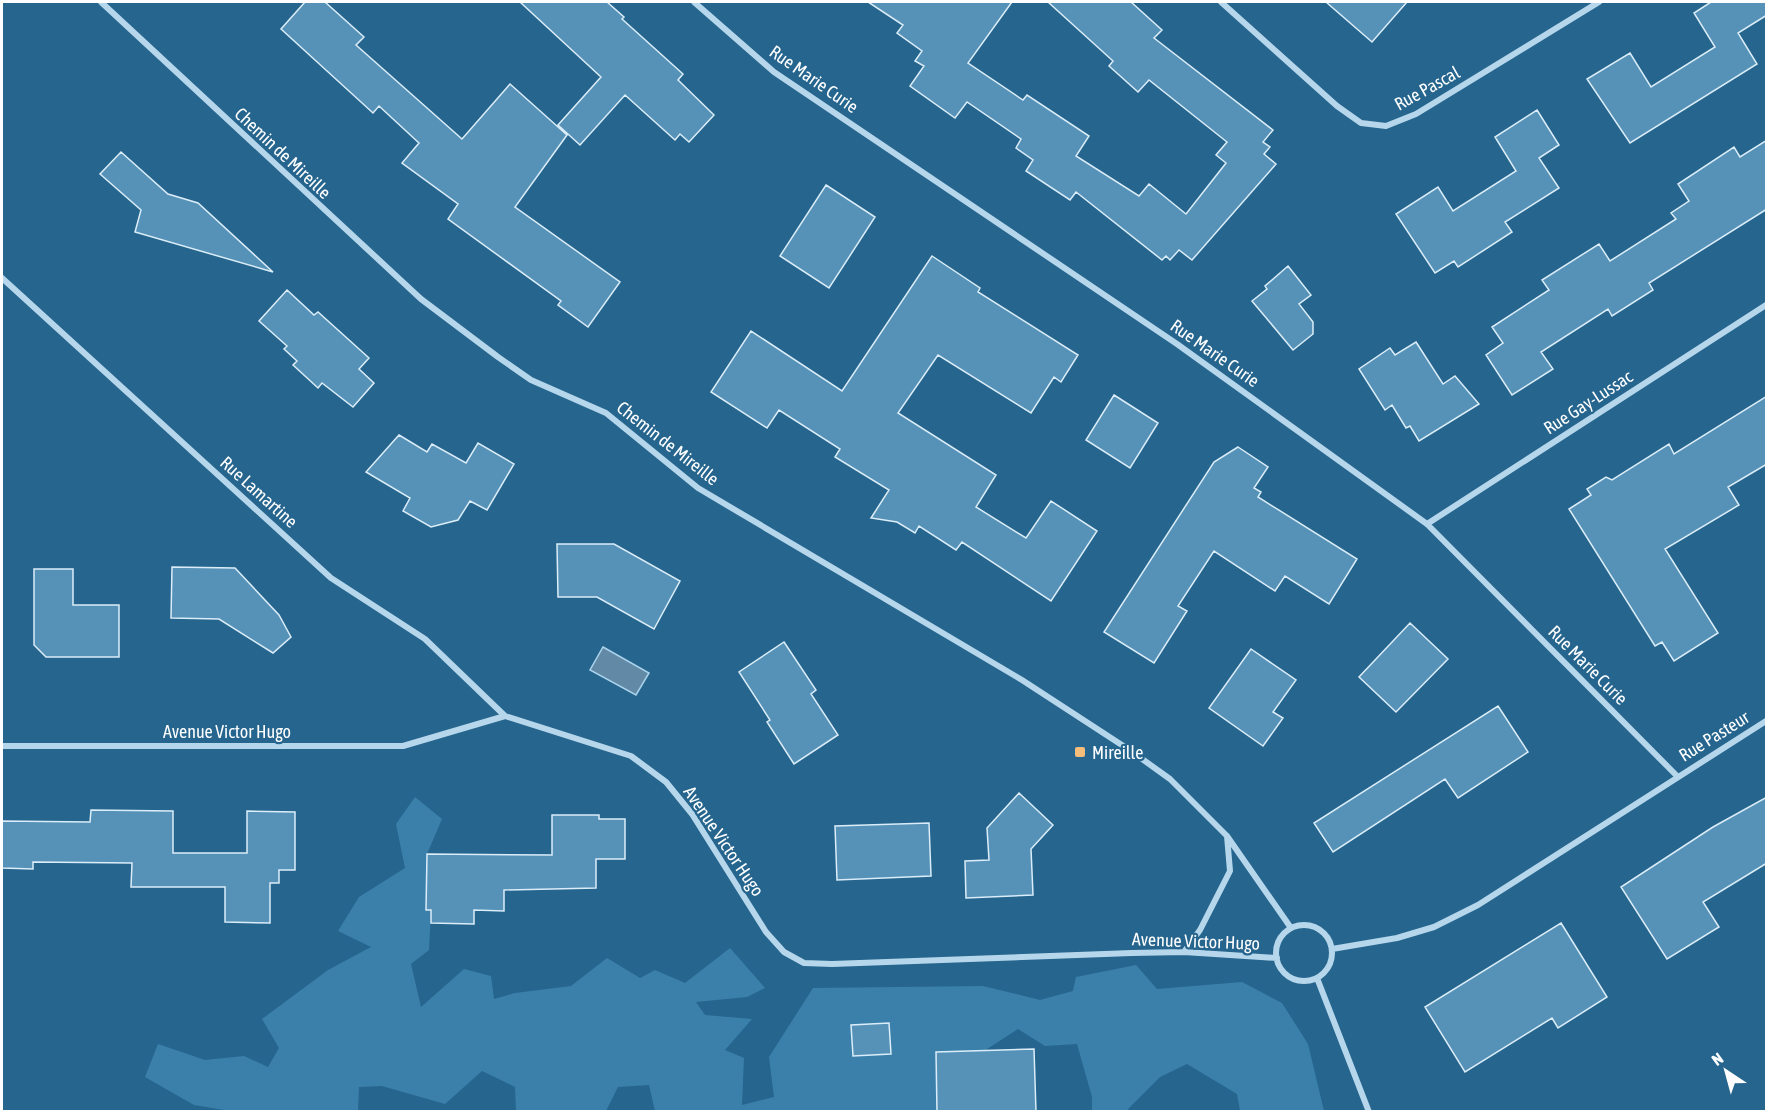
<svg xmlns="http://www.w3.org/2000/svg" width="1768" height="1113" font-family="'Asap Condensed',sans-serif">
<rect width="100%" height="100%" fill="#26658e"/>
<!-- green -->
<path fill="#3a80ab" d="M 415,797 L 442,819 L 427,854 L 426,910 L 431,910 L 429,950 L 411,964 L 421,1007 L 464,969 L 491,976 L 494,999 L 515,993 L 571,986 L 607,958 L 640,978 L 655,970 L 685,983 L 730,948 L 765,988 L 747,997 L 696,1002 L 705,1015 L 752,1019 L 725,1050 L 744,1058 L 742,1105 L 774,1097 L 769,1057 L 813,988 L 983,986 L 1040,1000 L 1073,991 L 1076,977 L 1136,965 L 1157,989 L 1242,982 L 1282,1003 L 1308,1044 L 1324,1111 L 1240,1111 L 1237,1094 L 1187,1064 L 1160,1077 L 1128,1109 L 1130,1111 L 1092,1111 L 1092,1097 L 1077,1044 L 1045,1046 L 1018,1029 L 984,1051 L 936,1052 L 937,1111 L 655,1111 L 649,1085 L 618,1087 L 606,1111 L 516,1111 L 515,1087 L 482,1071 L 445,1104 L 382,1086 L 359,1087 L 358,1111 L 230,1111 L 194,1105 L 145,1077 L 158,1044 L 205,1060 L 244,1056 L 268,1067 L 279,1048 L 262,1019 L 328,970 L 371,947 L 338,931 L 359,897 L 405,868 L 396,824 Z"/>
<!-- water -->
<path fill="#628aa6" stroke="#abd3ec" stroke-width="1.5" d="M 603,647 L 649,673 L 636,695 L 590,670 Z"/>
<!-- building -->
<path fill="#5692b8" stroke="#dbedf8" stroke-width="1.5" d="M 305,2 L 325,2 L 364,37 L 356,45 L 462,139 L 510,84 L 567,135 L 515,207 L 620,282 L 588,327 L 558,305 L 561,301 L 448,219 L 458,204 L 402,163 L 419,143 L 379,106 L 373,113 L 281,29 Z
M 520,2 L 607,2 L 624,17 L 622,19 L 683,74 L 678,80 L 714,115 L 689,142 L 680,134 L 675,140 L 625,95 L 580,145 L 558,125 L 601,77 Z
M 868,2 L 1012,2 L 968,63 L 1023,100 L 1027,95 L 1089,136 L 1076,156 L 1139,196 L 1149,184 L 1186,214 L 1226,163 L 1216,155 L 1227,142 L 1149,80 L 1138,92 L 1109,66 L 1113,61 L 1048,2 L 1131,2 L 1162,30 L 1154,38 L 1273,130 L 1263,142 L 1270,147 L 1264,154 L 1276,164 L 1192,260 L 1179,250 L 1170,260 L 1166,256 L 1162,260 L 1076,192 L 1070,200 L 1026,171 L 1033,160 L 1016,148 L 1021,139 L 967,102 L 955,118 L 910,86 L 924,66 L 915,61 L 922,51 L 897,33 L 903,25 Z
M 1326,2 L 1407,2 L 1372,42 Z
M 1711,2 L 1767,2 L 1767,15 L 1738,33 L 1757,64 L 1630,143 L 1587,79 L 1630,53 L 1651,87 L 1715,47 L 1694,13 Z
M 1537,110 L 1559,145 L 1539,158 L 1559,188 L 1505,222 L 1512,232 L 1458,267 L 1454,261 L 1435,273 L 1396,214 L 1438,187 L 1453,211 L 1516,171 L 1495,137 Z
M 1767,140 L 1767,209 L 1649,283 L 1653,290 L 1612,316 L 1608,309 L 1541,352 L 1553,369 L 1512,395 L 1486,355 L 1503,343 L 1492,327 L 1549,290 L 1542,280 L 1599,244 L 1610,261 L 1676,219 L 1671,213 L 1689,201 L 1678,184 L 1734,147 L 1740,157 Z
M 121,152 L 168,194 L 198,203 L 273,272 L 135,232 L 141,210 L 100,174 Z
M 826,185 L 875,217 L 829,288 L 780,256 Z
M 932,256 L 980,288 L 978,292 L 1078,355 L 1061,382 L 1054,377 L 1031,413 L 938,355 L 898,413 L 996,475 L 976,507 L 1026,538 L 1051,501 L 1097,531 L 1051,601 L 962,542 L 956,550 L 919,526 L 915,533 L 897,522 L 871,518 L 889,490 L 835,457 L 840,449 L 779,410 L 767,428 L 711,392 L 751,331 L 842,391 Z
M 1288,266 L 1311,295 L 1299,304 L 1313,322 L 1313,334 L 1293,350 L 1252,301 L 1267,289 L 1265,286 Z
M 287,290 L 314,315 L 318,312 L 369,358 L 359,369 L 374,383 L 353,407 L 322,383 L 318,388 L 293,365 L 297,361 L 284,349 L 287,346 L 259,321 Z
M 1416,342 L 1443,384 L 1455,376 L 1479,404 L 1419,441 L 1410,426 L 1406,428 L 1392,405 L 1385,410 L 1359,369 L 1390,348 L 1395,355 Z
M 1114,395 L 1158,423 L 1130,468 L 1086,440 Z
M 1767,396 L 1767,464 L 1728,487 L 1739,505 L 1665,549 L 1718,633 L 1674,661 L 1662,642 L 1655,646 L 1569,509 L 1591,495 L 1587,489 L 1606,477 L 1612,480 L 1669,444 L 1674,454 Z
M 399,435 L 427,452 L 432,444 L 466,463 L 478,443 L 514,464 L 487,510 L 470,501 L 458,520 L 431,527 L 403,511 L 410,498 L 366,472 Z
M 1238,447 L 1268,467 L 1254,488 L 1261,492 L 1258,497 L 1357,559 L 1329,604 L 1285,576 L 1275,591 L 1214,551 L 1178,606 L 1187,611 L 1154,663 L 1104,632 L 1214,462 Z
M 557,544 L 614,544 L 680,581 L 654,629 L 597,597 L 558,597 Z
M 172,567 L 235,568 L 279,615 L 291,637 L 273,653 L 219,619 L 171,618 Z
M 34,569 L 73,569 L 73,605 L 119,605 L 119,657 L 46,657 L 34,645 Z
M 1410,623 L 1448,659 L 1396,712 L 1359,677 Z
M 784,642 L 816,690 L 811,694 L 838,735 L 794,764 L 767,722 L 770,720 L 739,672 Z
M 1251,649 L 1296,680 L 1273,712 L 1283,718 L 1263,746 L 1209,708 Z
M 1498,706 L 1528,752 L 1458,798 L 1445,779 L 1333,852 L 1314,823 Z
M 1019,793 L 1053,825 L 1031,849 L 1033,895 L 966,898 L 965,861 L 989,860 L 987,828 Z
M 1767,797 L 1767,863 L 1703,902 L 1719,927 L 1667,959 L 1621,887 L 1713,827 Z
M 91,810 L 173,811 L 173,853 L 247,853 L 247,811 L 295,812 L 295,870 L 279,870 L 279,883 L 270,883 L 270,923 L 225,922 L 225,887 L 131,887 L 132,863 L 33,862 L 33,869 L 2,868 L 2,821 L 90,822 Z
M 552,815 L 599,815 L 599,819 L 625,819 L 625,859 L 596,859 L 596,888 L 504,890 L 504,911 L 474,910 L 474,924 L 431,923 L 431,910 L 426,910 L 427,854 L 552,855 Z
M 929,823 L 931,876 L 837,880 L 835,826 Z
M 1561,923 L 1607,997 L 1558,1028 L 1552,1018 L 1465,1072 L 1425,1007 Z
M 889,1023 L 891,1054 L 853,1056 L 851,1025 Z
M 1034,1049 L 1036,1112 L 937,1112 L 936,1052 Z"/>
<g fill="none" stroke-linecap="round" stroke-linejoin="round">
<!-- street -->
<path stroke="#b6d7eb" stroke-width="6" d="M 101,2 L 421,299 L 498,357 L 531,380 L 606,413 L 698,488 L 1022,680 L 1131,751 L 1170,779 L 1227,836 L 1291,928
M 694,2 L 774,72 L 1177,344 L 1427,524 L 1678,777
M 1221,2 L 1337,106 L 1361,123 L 1386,126 L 1416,114 L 1599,2
M 2,278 L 331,578 L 425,639 L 505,716
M 1427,524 L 1766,305
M 2,746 L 403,746 L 505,716 L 631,756 L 666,782 L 692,814 L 766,932 L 784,952 L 804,963 L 832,964 L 1132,953 L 1184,952 L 1277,958
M1276 953a28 28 0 1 1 56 0a28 28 0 1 1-56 0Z
M 1332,949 L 1397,938 L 1434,927 L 1478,905 L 1766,721
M 1184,952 L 1200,930 L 1230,871 L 1227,836
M 1317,978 L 1369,1112"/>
</g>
<!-- markers -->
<rect fill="#f4bd7b" stroke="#26658e" stroke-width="2" x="1074" y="746" width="12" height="12" rx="3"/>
<g text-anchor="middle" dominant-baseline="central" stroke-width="4.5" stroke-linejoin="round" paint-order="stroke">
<!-- street labels -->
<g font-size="18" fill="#fff" stroke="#26658e">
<text transform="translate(814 79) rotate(35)">Rue Marie Curie</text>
<text transform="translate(1427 88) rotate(-29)">Rue Pascal</text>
<text transform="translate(283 153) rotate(43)">Chemin de Mireille</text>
<text transform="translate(1215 353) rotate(35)">Rue Marie Curie</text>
<text transform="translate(1588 402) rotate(-33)">Rue Gay-Lussac</text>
<text transform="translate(668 443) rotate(38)">Chemin de Mireille</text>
<text transform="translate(259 492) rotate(42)">Rue Lamartine</text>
<text transform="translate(1588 665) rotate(45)">Rue Marie Curie</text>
<text x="227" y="731">Avenue Victor Hugo</text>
<text transform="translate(1714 736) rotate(-32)">Rue Pasteur</text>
<text transform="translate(724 841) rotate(56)">Avenue Victor Hugo</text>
<text transform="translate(1196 941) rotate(2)">Avenue Victor Hugo</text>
</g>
<!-- poi labels -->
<g font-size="18" fill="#fff" stroke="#26658e" text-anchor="start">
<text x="1092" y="752">Mireille</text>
</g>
</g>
<!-- border -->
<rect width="1768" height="1113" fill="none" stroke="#ffffff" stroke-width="6"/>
<!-- north arrow -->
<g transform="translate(1726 1071) rotate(324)" stroke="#26658e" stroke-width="4.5" paint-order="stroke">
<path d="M0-4.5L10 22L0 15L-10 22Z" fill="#ffffff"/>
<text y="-9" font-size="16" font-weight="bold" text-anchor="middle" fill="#ffffff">N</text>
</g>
</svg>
